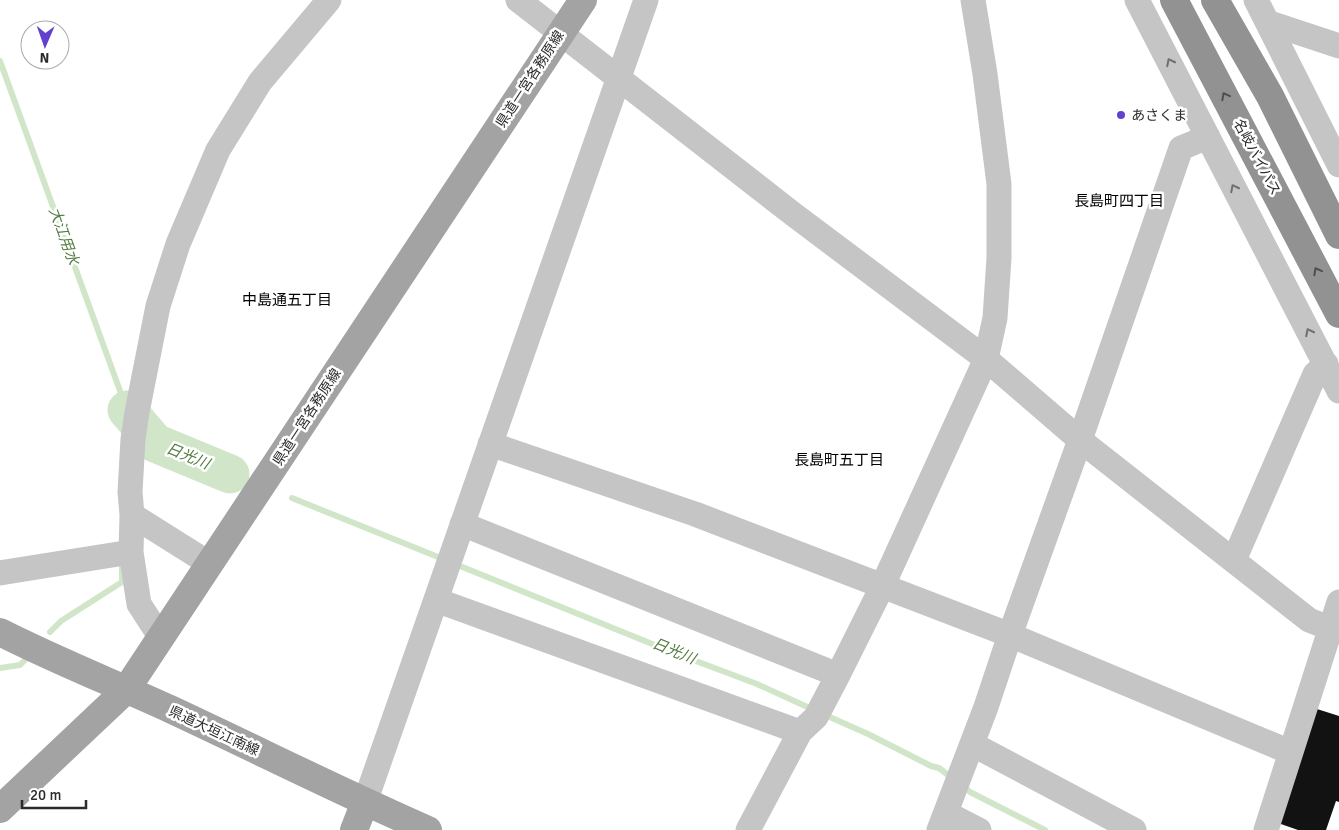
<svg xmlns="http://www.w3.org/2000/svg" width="1339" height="830" font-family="Signika,'Noto Sans JP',sans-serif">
<rect width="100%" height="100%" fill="#fff"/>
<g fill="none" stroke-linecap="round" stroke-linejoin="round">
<!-- stream -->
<path stroke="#d1e6c8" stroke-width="6" d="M 0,61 L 127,410 L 127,413
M 292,498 L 443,559
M 455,564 L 672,652 L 757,684 L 814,710
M 50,632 L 61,621 L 122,582 L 122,567
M 0,668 L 20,665 L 25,660
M 823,714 L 868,734 L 931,766 L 939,768 L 952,778
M 963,786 L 970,792 L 1045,830"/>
<!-- river -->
<path stroke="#d1e6c8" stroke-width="39" d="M 127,410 L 155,443 L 230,474"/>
</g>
<!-- building -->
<path fill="#121212" d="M 1317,709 L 1339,716 L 1339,802 L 1336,801 L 1326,830 L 1298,830 L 1278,823 Z"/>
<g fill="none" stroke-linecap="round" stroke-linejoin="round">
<!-- minor -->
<path stroke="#c5c5c5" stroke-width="25" d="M 518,0 L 793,214 L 986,359 L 1080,440 L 1309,620 L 1339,632
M 1137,0 L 1339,391
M 1256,0 L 1339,165
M 1267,22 L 1339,46
M 490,444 L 695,514 L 1010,635 L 1290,752
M 132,515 L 210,564
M 462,524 L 838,675
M 1234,560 L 1315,374 L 1326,364
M 0,573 L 131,552
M 436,600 L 800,732
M 161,638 L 139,604 L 131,552 L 132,515 L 130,492 L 133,439 L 137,412 L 158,306 L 178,244 L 218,150 L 260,82 L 329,0
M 972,744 L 1134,830
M 365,802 L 646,0
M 946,813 L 979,830
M 748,830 L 800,732 L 816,717 L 838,675 L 882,587 L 986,359 L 995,318 L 999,258 L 999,184 L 985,74 L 973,0
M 939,830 L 986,707 L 1010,635 L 1080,440 L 1181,148 L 1208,137
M 1266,830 L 1339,602"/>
<!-- major -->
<path stroke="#a3a3a3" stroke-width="28" d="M 0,632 C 55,660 113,683 170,709 C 256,749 341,792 428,830
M 0,809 L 126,690 L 583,0
M 354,830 L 365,802"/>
<!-- highway -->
<path stroke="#929292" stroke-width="28" d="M 1174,0 L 1339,314
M 1215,0 L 1270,96 L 1339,235"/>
</g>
<!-- one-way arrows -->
<defs><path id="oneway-chevron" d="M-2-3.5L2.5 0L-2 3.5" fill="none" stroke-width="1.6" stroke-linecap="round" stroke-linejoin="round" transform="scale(1.25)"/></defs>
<g stroke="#707070">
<use href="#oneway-chevron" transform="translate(1170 62) rotate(-117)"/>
<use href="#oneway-chevron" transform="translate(1234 188) rotate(-117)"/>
<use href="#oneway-chevron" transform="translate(1309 332) rotate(-117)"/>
</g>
<g stroke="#4f4f4f">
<use href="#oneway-chevron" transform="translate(1225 96) rotate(-118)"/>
<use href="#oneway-chevron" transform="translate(1317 271) rotate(-118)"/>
</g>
<!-- markers -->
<circle fill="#6341cf" stroke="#fff" stroke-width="2" cx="1121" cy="115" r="5"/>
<g text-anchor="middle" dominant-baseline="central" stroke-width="5" stroke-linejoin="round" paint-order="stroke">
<!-- street labels -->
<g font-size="14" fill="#2b2b2b" stroke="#fff">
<text transform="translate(530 79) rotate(-57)">県道一宮各務原線</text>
<text transform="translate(1257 157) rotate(62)">名岐バイパス</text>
<text transform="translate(307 417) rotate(-57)">県道一宮各務原線</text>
<text transform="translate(214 731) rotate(25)">県道大垣江南線</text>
</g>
<!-- poi labels -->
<g font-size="14" fill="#2b2b2b" stroke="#fff" text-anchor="start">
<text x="1131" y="115">あさくま</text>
</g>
<!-- neighbourhood labels -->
<g font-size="15" fill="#000" stroke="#fff">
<text x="1119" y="201">長島町四丁目</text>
<text x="287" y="300">中島通五丁目</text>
<text x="839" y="460">長島町五丁目</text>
</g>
<!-- water labels -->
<g font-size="15" font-style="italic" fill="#547d41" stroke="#fff">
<text transform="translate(64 236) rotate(70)">大江用水</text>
<text transform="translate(188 456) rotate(22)">日光川</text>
<text transform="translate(674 651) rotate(22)">日光川</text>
</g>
</g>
<!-- north arrow -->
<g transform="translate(45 45) rotate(182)"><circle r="24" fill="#ffffff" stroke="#aaaaaa"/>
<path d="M0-4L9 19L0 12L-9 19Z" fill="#6341cf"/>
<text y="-8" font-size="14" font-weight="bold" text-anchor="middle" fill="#2b2b2b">N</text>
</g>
<!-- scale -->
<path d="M22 800v8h64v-8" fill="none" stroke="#2b2b2b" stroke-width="2.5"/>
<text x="30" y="800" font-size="15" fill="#2b2b2b" stroke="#ffffff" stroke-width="4" paint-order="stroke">20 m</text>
</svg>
